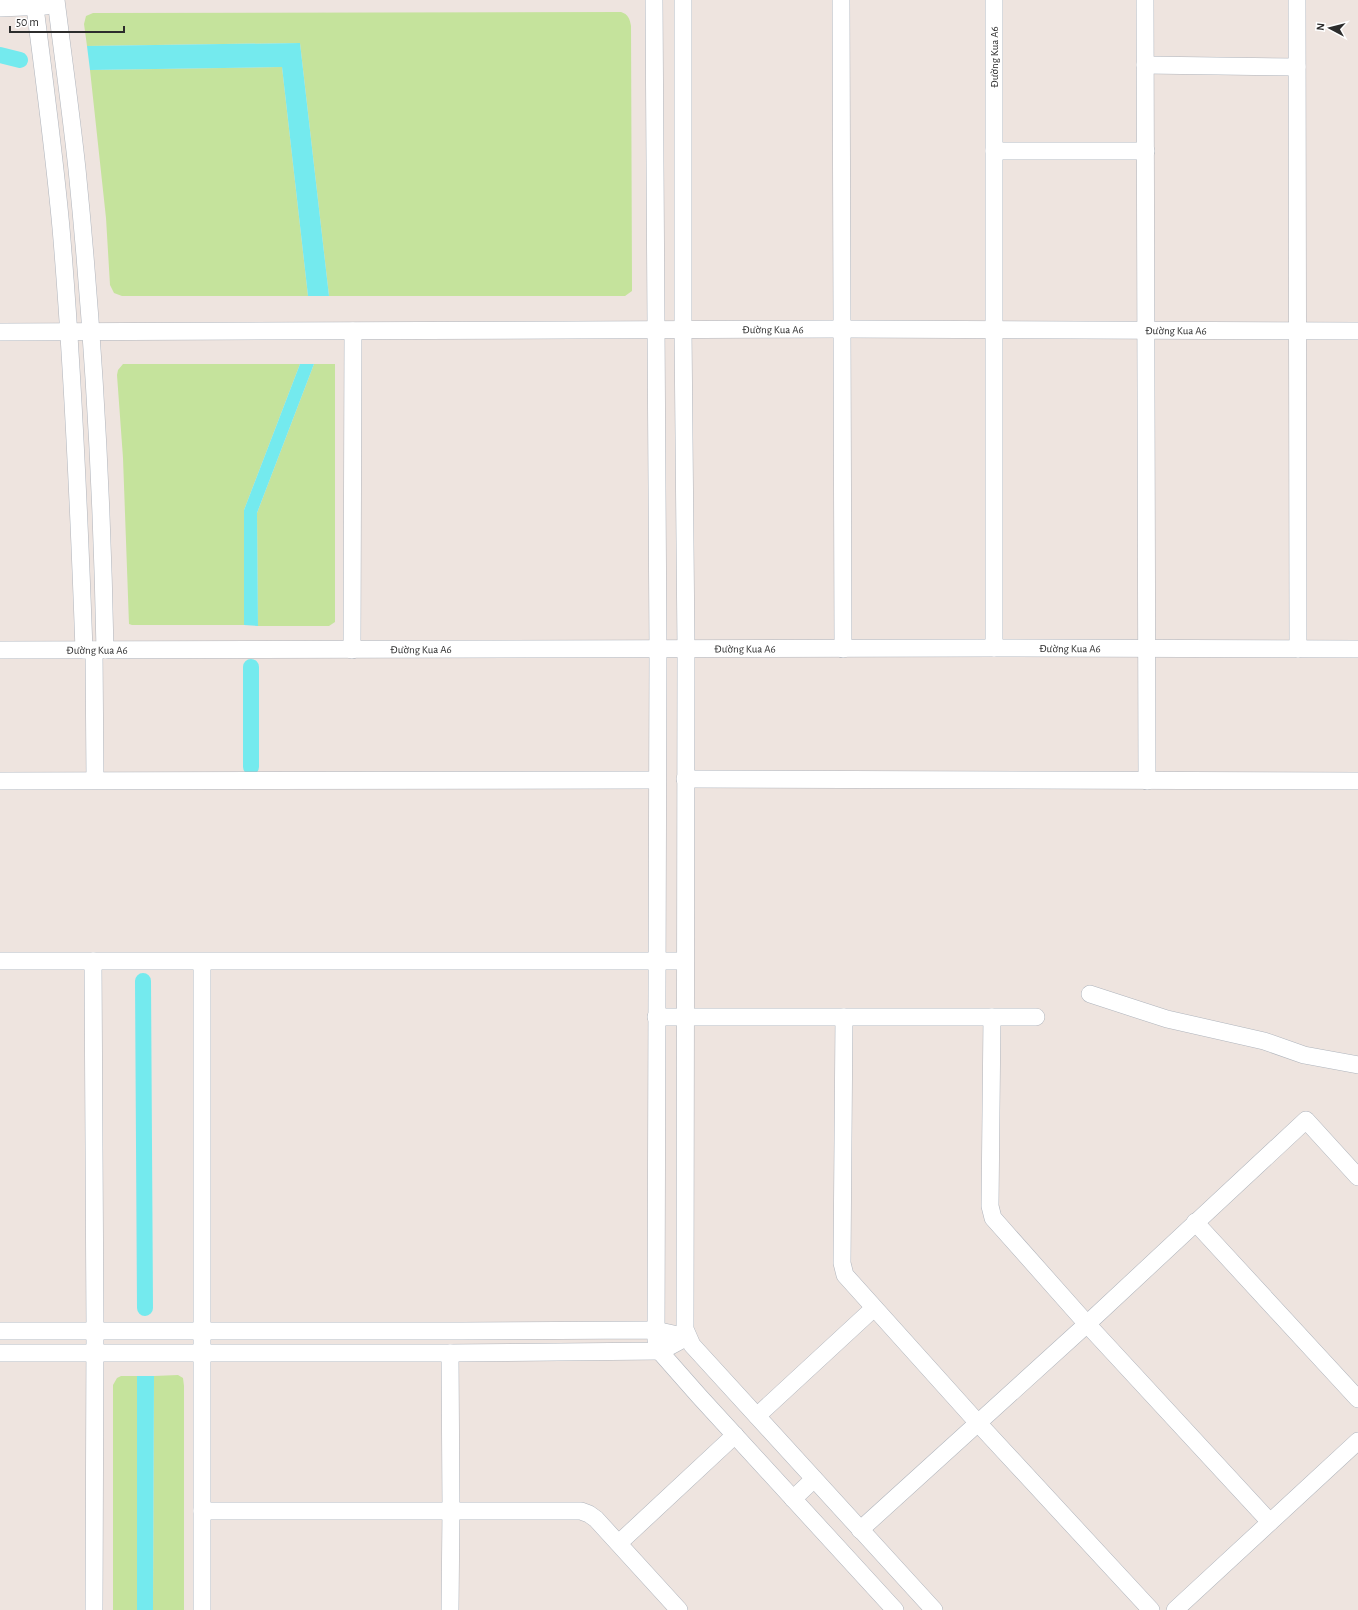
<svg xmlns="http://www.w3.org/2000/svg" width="1358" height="1610" font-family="'Alegreya Sans',sans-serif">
<rect width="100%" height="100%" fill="#eee4df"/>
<!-- green -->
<path fill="#c5e39c" d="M 621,12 C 628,14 630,19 631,26 L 632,287 L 632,291 L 625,296 L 329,296 L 300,43 L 87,46 L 84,24 L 86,16 L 93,13 Z
M 282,67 L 308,296 L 122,296 L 114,293 L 110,285 L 106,218 L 90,70 Z
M 123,364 L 300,364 L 244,510 L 244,625 L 132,625 L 129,624 L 123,458 L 117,375 L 118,370 Z
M 314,364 L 335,364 L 335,622 L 329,626 L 258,626 L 257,513 Z
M 178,1375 L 183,1378 L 184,1386 L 184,1610 L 153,1610 L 154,1376 Z
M 121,1376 L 137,1376 L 137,1610 L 113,1610 L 113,1385 L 117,1378 Z"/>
<!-- water -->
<path fill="#74eaee" d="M 300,43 L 329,296 L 308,296 L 282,67 L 90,70 L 87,46 Z
M 300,364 L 314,364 L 257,513 L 258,626 L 244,625 L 244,510 Z
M 137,1376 L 154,1376 L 153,1610 L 137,1610 Z"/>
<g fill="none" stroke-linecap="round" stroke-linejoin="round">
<!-- canal -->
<path stroke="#74eaee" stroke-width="16" d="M 0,55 L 20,60
M 251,767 L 251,667
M 143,981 L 145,1308"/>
<defs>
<g id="minor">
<path d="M 34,0 C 44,76 54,152 61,228 C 73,368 79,509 84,650"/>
<path d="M 56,0 C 63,56 71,113 77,169 C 93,329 102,490 105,650"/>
<path d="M 654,0 L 658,649 L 656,1340 L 662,1354 L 699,1396 L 895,1610"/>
<path d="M 683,0 L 683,330 L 686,649 L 685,1329 L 692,1345 L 934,1610"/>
<path d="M 841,0 L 843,649"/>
<path d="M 994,0 L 994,648"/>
<path d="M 1145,0 L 1147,781"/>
<path d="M 1297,0 L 1298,649"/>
<path d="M 0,8 L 46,6"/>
<path d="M 1145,65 L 1297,67"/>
<path d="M 994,151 L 1146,151"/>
<path id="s1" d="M 0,332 L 842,329 L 1358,331"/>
<path id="s2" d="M 0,650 L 994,648 L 1358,649"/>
<path d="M 94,650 L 95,780"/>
<path d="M 352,650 L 353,331"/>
<path d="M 685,779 L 1358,781"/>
<path d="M 0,781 L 657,780"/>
<path d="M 0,961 L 685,961"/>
<path d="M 93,961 L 95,1330 L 94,1610"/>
<path d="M 202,962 L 202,1610"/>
<path d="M 1090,994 L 1167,1019 L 1264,1041 L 1304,1055 L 1358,1065"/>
<path d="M 656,1017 L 1036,1017"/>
<path d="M 844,1017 L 842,1263 L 845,1275 L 978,1423 L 1151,1610"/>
<path d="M 992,1017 L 990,1206 L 993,1218 L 1087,1324 L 1270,1522"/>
<path d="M 1195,1222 L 1358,1399"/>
<path d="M 0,1331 L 462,1331 L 655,1330 L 687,1337"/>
<path d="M 0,1353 L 450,1353 L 661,1351 L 687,1337"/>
<path d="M 450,1353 L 451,1510 L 450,1610"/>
<path d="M 757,1416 L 874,1308"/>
<path d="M 793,1499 L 814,1479"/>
<path d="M 202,1511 L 581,1511 L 589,1514 L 596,1519 L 679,1610"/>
<path d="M 860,1530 L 1087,1324 L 1306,1120 L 1358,1177"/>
<path d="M 619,1543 L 735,1435"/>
<path d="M 1175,1610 L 1358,1441"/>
</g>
</defs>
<!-- minor casing -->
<use href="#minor" stroke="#afb4bc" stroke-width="18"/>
<!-- minor -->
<use href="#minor" stroke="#fff" stroke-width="17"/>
</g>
<g text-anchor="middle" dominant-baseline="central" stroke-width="3" stroke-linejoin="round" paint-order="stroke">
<!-- street labels -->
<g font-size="11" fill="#2c2c2c" stroke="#fff">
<text transform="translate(994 57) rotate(-90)">Đường Kua A6</text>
<text stroke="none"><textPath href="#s1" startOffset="773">Đường Kua A6</textPath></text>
<text stroke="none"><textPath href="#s1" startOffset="1176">Đường Kua A6</textPath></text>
<text stroke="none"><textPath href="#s2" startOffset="421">Đường Kua A6</textPath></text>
<text stroke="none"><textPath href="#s2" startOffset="745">Đường Kua A6</textPath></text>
<text stroke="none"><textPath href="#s2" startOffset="1070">Đường Kua A6</textPath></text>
<text stroke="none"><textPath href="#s2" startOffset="97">Đường Kua A6</textPath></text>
</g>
</g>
<!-- north arrow -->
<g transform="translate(1330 28) rotate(277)" stroke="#ffffff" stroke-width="3" paint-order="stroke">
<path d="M0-3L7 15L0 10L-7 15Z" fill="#2c2c2c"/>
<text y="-6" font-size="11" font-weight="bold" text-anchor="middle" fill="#2c2c2c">N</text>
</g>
<!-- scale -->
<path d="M10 26v6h114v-6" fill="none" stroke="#2c2c2c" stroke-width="2"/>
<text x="16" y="26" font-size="12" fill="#2c2c2c" stroke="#ffffff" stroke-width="3" paint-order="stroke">50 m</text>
</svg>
